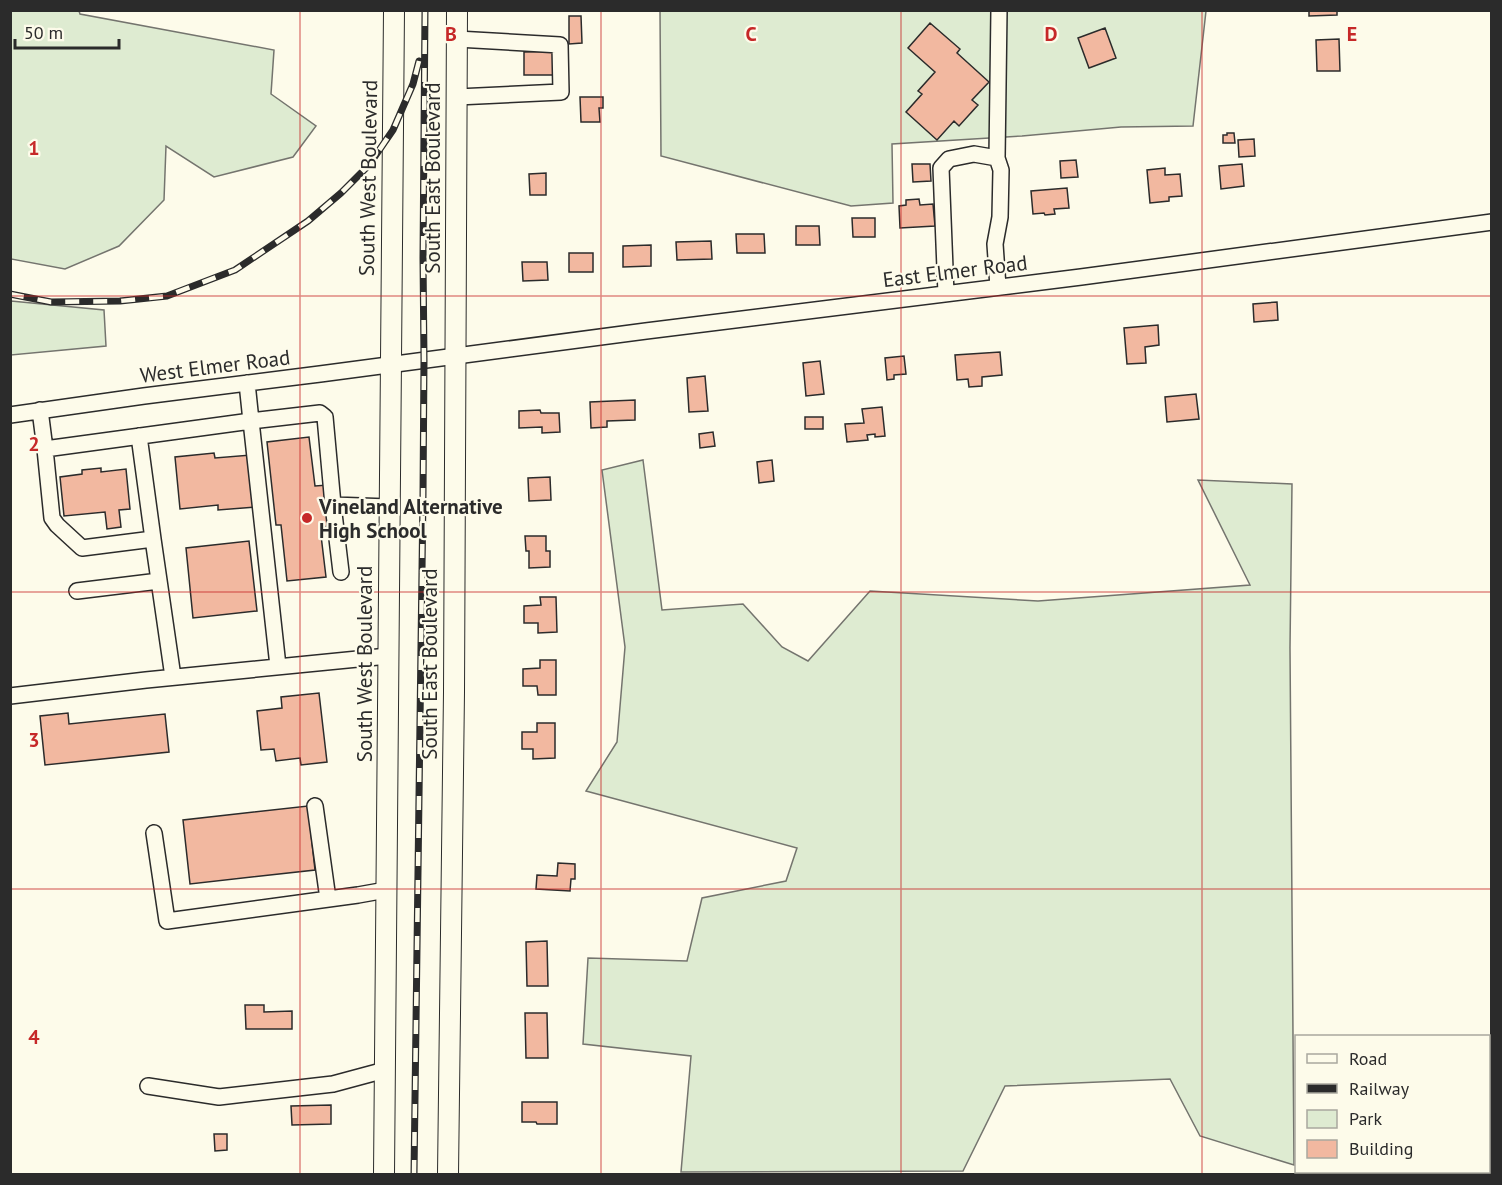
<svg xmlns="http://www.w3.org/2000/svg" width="1502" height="1185" font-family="'PT Sans',sans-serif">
<rect width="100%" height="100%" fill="#fdfbea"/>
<!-- green -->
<path fill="#deebd1" stroke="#74746e" stroke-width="1.5" d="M 10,11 L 79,11 L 80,14 L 274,50 L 271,94 L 316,126 L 293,157 L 214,177 L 166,146 L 164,200 L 119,246 L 65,269 L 11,259 Z
M 660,11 L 1206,11 L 1193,126 L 1121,127 L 1022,136 L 892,144 L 893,203 L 851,206 L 661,156 Z
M 11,301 L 104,310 L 106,346 L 11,355 Z
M 643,460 L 662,610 L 743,604 L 782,647 L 808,661 L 870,591 L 1038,601 L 1250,585 L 1198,480 L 1292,484 L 1290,648 L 1294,1165 L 1200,1136 L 1170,1079 L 1005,1086 L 963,1171 L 681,1172 L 691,1056 L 583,1044 L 588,958 L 687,961 L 702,898 L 786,881 L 797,848 L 586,791 L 617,742 L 625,647 L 602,470 Z"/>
<!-- building -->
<path fill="#f2b8a0" stroke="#2b2b2b" stroke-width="1.5" d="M 1309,10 L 1337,10 L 1337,15 L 1309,16 Z
M 569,16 L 581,16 L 582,43 L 569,44 Z
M 930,23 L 960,49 L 957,53 L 989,82 L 972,100 L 978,105 L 959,126 L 954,121 L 937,140 L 906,112 L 922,94 L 918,91 L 935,72 L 908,48 Z
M 1105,28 L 1116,58 L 1089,68 L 1078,38 Z
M 1339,39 L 1340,71 L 1317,71 L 1316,40 Z
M 555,51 L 556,75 L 524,75 L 524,52 Z
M 580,97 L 603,97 L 603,108 L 599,108 L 600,122 L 581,122 Z
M 1227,133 L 1234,133 L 1235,143 L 1223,143 L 1223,135 L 1227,135 Z
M 1254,139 L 1255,156 L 1239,157 L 1238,140 Z
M 1076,160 L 1078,177 L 1061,178 L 1060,161 Z
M 912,164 L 930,164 L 931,181 L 913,182 Z
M 1242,164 L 1244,186 L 1221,189 L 1219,166 Z
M 1165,168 L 1165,175 L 1180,174 L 1182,196 L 1169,197 L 1169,201 L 1150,203 L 1147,170 Z
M 546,173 L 546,195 L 530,195 L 529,174 Z
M 1067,188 L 1069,208 L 1054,209 L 1055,214 L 1045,215 L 1044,213 L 1033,214 L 1031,191 Z
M 919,199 L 920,205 L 933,204 L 935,226 L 900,228 L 899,206 L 906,205 L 906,200 Z
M 852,218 L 875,218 L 875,237 L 853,237 Z
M 796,226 L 819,226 L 820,245 L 796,245 Z
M 736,234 L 764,234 L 765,253 L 737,253 Z
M 711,241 L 712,259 L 677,260 L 676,242 Z
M 651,245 L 651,266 L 623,267 L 623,246 Z
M 569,253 L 593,253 L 593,272 L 569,272 Z
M 522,262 L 547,262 L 548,280 L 523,281 Z
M 1277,302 L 1278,320 L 1254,322 L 1253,304 Z
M 1158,325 L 1159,345 L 1145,347 L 1146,363 L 1127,364 L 1124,328 Z
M 1000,352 L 1002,375 L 982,377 L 982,386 L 969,387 L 968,379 L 957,380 L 955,355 Z
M 904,356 L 906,374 L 894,375 L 894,379 L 887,380 L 885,358 Z
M 820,361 L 824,394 L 806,396 L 803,363 Z
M 705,376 L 708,411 L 689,412 L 687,378 Z
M 1196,394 L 1199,419 L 1167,422 L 1165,397 Z
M 635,400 L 635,420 L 607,421 L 607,427 L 591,428 L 590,402 Z
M 882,407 L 885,436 L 875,437 L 875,434 L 867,435 L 868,440 L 847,442 L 845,424 L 864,423 L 862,409 Z
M 540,410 L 541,413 L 559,413 L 560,432 L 542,433 L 542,427 L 519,428 L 519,411 Z
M 805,417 L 823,417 L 823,429 L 805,429 Z
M 713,432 L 715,446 L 700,448 L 699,434 Z
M 309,437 L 315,486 L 328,485 L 332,526 L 320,527 L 326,577 L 287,581 L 281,525 L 276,525 L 267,442 Z
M 214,453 L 215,458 L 251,455 L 256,507 L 218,510 L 218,505 L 180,509 L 175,457 Z
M 772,460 L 774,481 L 759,483 L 757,462 Z
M 101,468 L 101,472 L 126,469 L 130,509 L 119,510 L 121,527 L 107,529 L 105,512 L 64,516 L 60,477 L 82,474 L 82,470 Z
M 550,477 L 551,500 L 529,501 L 528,478 Z
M 525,536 L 546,536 L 546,551 L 550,551 L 550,567 L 529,568 L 529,551 L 526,551 Z
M 249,541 L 257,611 L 193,618 L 186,548 Z
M 540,597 L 556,597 L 557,632 L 538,633 L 538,623 L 524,623 L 524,606 L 541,605 Z
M 540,660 L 556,660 L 556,695 L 538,695 L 537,686 L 523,686 L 523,669 L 540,668 Z
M 319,693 L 327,762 L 301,765 L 300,758 L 276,761 L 274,749 L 261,750 L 257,711 L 282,708 L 281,697 Z
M 68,713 L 69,724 L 165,714 L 169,752 L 45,765 L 40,716 Z
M 537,723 L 555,723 L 555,758 L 533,759 L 533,749 L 522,749 L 522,732 L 537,732 Z
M 308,806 L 315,870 L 190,884 L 183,820 Z
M 558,863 L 575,864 L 575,879 L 571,879 L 570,891 L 536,889 L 537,875 L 557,876 Z
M 547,941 L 548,986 L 527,986 L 526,942 Z
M 245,1005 L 264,1005 L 264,1012 L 292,1011 L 292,1029 L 246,1029 Z
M 525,1013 L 547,1013 L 548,1058 L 526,1058 Z
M 522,1102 L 557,1102 L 557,1124 L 537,1124 L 536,1122 L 522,1122 Z
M 331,1105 L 331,1124 L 292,1125 L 291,1106 Z
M 214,1134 L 227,1134 L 227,1150 L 215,1151 Z"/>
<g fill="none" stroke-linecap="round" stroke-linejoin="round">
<defs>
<path id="minor" d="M 457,97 L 561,92 L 560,45 L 457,39
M 997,158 L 999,10
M 946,294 L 941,168 L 949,159 L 974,154 L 997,158 L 1001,170 L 1000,217 L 995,244 L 998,287
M 40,410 L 45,449 L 251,421 L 247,383
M 10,415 L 144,396 L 320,374 L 646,331 L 1081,277 L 1492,222
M 45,449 L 52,518 L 57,525 L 82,548 L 153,539 L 139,436
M 333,505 L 341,572
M 153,539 L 173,677
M 77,591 L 159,581
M 278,666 L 251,421 L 320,413 L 325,417 L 333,505 L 389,507
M 10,696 L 146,680 L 388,656
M 315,806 L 328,899
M 154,833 L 167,921 L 358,895 L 386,890
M 148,1086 L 219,1097 L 333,1084 L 385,1070"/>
<path id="major" d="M 384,1174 L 394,10
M 448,1174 L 454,692 L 457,10"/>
</defs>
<!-- minor casing -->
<use href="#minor" stroke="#2b2b2b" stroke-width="18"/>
<!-- major casing -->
<use href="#major" stroke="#2b2b2b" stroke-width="22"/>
<!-- minor -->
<use href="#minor" stroke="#fdfbea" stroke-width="15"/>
<!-- major -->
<use href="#major" stroke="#fdfbea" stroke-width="20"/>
<defs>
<path id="rail" d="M 10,294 L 51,302 L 120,301 L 167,296 L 235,270 L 308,221 L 341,193 L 369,165 L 393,130 L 413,84 L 419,61
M 414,1174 L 423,495 L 424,360 L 423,258 L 425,10"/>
</defs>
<!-- rail casing -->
<use href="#rail" stroke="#2b2b2b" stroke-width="7"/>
<!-- rail -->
<use href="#rail" stroke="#fdfbea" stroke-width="4.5" stroke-dasharray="14" stroke-linecap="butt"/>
</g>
<!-- grid -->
<path fill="none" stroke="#c62828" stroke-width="1.5" stroke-opacity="0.55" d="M 300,10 L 300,1174M 601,10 L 601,1174M 901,10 L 901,1174M 1202,10 L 1202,1174M 10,296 L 1492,296M 10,592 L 1492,592M 10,889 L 1492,889"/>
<!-- markers -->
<circle fill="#c62828" stroke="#fdfbea" stroke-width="2" cx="307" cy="518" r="6"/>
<g text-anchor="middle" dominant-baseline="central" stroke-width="4.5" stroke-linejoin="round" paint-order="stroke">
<!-- street labels -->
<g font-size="21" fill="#2b2b2b" stroke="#fdfbea">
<text transform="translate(368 178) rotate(-89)">South West Boulevard</text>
<text transform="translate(432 178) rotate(-90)">South East Boulevard</text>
<text transform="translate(955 271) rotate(-7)">East Elmer Road</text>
<text transform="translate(215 366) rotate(-7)">West Elmer Road</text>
<text transform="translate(364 664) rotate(-90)">South West Boulevard</text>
<text transform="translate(429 664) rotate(-90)">South East Boulevard</text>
</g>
<!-- poi labels -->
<g font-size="21" font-weight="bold" fill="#2b2b2b" stroke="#fdfbea" text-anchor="start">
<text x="319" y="506">Vineland Alternative<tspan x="319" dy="24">High School</tspan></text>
</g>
</g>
<g font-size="20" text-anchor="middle" font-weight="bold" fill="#c62828" stroke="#fdfbea" stroke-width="4.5" stroke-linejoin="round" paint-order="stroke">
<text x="451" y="41">B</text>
<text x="751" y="41">C</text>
<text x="1051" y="41">D</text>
<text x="1352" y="41">E</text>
<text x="34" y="155">1</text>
<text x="34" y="451">2</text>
<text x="34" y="747">3</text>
<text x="34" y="1044">4</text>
</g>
<!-- border -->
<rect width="1502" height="1185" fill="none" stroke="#2b2b2b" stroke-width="24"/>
<!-- legend -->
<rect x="1295" y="1035" width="195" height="138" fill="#fdfbea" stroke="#a9a89e" stroke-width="1.5"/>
<rect x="1307" y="1054" width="30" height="9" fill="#fdfbea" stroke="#a9a89e" stroke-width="1.5"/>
<text x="1349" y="1065" font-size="18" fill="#2b2b2b">Road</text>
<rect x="1307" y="1084" width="30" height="9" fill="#2b2b2b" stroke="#a9a89e" stroke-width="1.5"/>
<text x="1349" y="1095" font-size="18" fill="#2b2b2b">Railway</text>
<rect x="1307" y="1110" width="30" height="18" fill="#deebd1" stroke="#a9a89e" stroke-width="1.5"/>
<text x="1349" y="1125" font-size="18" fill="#2b2b2b">Park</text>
<rect x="1307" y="1140" width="30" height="18" fill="#f2b8a0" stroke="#a9a89e" stroke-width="1.5"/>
<text x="1349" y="1155" font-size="18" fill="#2b2b2b">Building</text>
<!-- scale -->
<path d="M15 39v9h104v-9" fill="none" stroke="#2b2b2b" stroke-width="3"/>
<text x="24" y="39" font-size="18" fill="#2b2b2b" stroke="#fdfbea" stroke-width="4.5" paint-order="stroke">50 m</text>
</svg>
